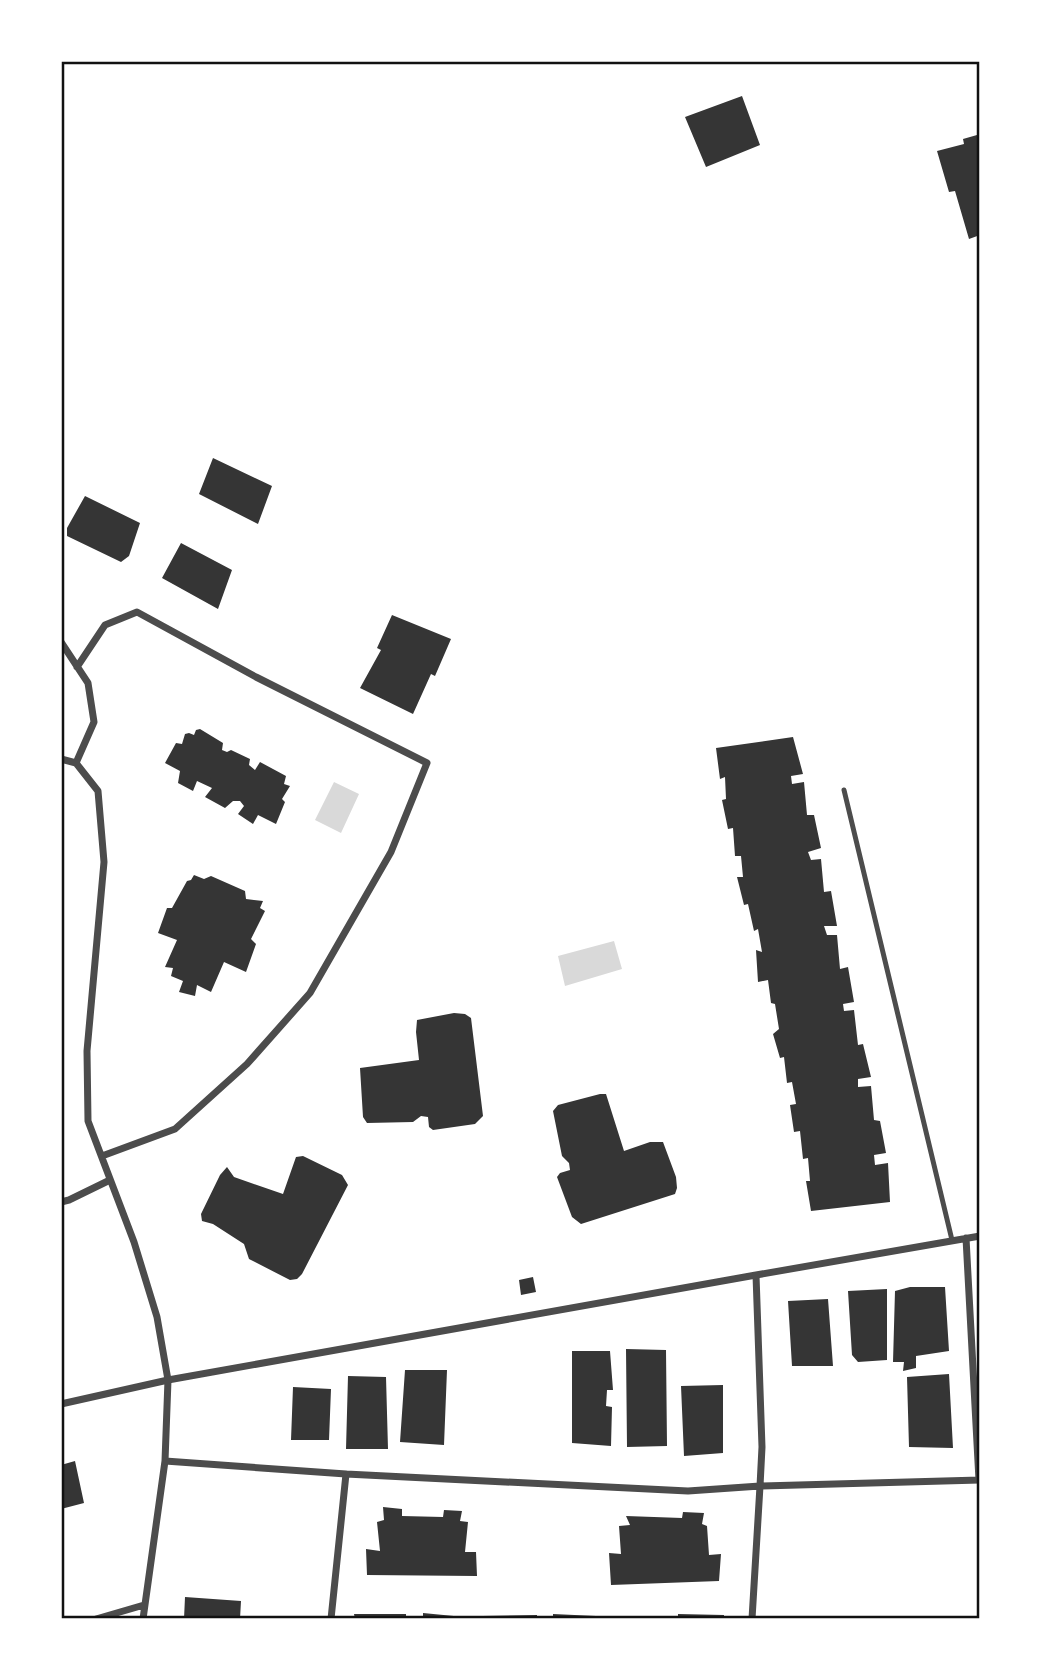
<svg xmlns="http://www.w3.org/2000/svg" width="1041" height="1680" font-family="'Asap Condensed',sans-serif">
<rect width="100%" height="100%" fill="#fff"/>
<!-- water -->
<path fill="#d9d9d9" d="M 334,782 L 359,794 L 341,833 L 315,820 Z
M 614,941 L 622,969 L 565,986 L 558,956 Z"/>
<!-- building -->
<path fill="#353535" d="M 742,96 L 760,145 L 706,167 L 685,117 Z
M 977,135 L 980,140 L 980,235 L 969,239 L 955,191 L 949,192 L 937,151 L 964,144 L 963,139 Z
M 213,458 L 272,486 L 258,524 L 199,494 Z
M 85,496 L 140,523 L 129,556 L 121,562 L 67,536 L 67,528 Z
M 181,543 L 232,570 L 218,609 L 162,578 Z
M 392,615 L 451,639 L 435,676 L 431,674 L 413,714 L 360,688 L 381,650 L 377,648 Z
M 200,729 L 223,743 L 222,750 L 227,752 L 231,750 L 250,759 L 249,765 L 255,770 L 260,762 L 286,776 L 284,784 L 290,786 L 282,799 L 285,802 L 276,824 L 258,815 L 253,824 L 238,814 L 244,806 L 240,801 L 233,801 L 225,808 L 205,797 L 212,788 L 197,781 L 193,791 L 178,783 L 180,771 L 165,763 L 176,743 L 182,744 L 185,734 L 189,733 L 194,735 L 196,730 Z
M 793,737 L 803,774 L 791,776 L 792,784 L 804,782 L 807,815 L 814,815 L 821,848 L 808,852 L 811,860 L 821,859 L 824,892 L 831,891 L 837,926 L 824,926 L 827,935 L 837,935 L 840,969 L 848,967 L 854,1002 L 843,1004 L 844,1011 L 854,1010 L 858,1045 L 863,1044 L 871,1077 L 858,1079 L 858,1087 L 871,1086 L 874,1120 L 880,1121 L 886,1153 L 874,1155 L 875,1165 L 888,1163 L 890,1202 L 811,1211 L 806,1181 L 810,1181 L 808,1158 L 803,1159 L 800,1131 L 794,1132 L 790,1105 L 796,1104 L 792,1082 L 787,1083 L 784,1057 L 780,1058 L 773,1034 L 779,1029 L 775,1004 L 771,1003 L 768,980 L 758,982 L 756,950 L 762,952 L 758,929 L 754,931 L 748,904 L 744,905 L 737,877 L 743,877 L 741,856 L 735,856 L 733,828 L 728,829 L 722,800 L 726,799 L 725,777 L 720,779 L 716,748 Z
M 194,875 L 204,879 L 211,876 L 245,891 L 246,899 L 263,901 L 260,908 L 265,911 L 251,939 L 256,944 L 246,972 L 224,962 L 211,992 L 197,985 L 195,996 L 179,992 L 183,981 L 171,976 L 173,968 L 165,967 L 177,940 L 158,933 L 167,908 L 172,908 L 187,881 L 191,880 Z
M 454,1013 L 465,1014 L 471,1018 L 483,1116 L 475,1124 L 433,1130 L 429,1127 L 428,1117 L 421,1116 L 413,1122 L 367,1123 L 363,1117 L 360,1068 L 419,1060 L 416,1032 L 417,1020 Z
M 600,1094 L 606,1094 L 624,1151 L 650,1142 L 663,1142 L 676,1177 L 677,1188 L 675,1194 L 581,1224 L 572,1217 L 557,1177 L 560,1173 L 570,1170 L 569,1163 L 562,1156 L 553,1111 L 558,1105 Z
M 303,1156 L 342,1175 L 348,1185 L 302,1274 L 297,1279 L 290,1280 L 249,1259 L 244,1244 L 213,1224 L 202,1221 L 201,1214 L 220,1175 L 227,1167 L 234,1177 L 283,1194 L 296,1157 Z
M 533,1277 L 536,1292 L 521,1295 L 519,1280 Z
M 910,1287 L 945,1287 L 949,1351 L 916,1356 L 916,1368 L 903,1371 L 904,1362 L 893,1362 L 895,1291 Z
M 887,1289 L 887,1360 L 858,1362 L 852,1355 L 848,1291 Z
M 828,1299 L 833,1366 L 792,1366 L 788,1301 Z
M 626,1349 L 666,1350 L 667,1446 L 627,1447 Z
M 572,1351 L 610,1351 L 613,1390 L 607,1390 L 606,1406 L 612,1407 L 611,1446 L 572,1443 Z
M 405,1370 L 447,1370 L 444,1445 L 400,1442 Z
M 949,1374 L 953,1448 L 909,1447 L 907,1377 Z
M 348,1376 L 386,1377 L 388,1449 L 346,1449 Z
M 723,1385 L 723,1453 L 684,1456 L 681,1386 Z
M 293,1387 L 331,1389 L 329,1440 L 291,1440 Z
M 75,1461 L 84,1503 L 61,1509 L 61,1465 Z
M 383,1507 L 402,1509 L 402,1516 L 443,1517 L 444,1510 L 462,1511 L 460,1521 L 468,1522 L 465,1552 L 476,1552 L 477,1576 L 367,1575 L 366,1549 L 380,1551 L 377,1522 L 384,1520 Z
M 683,1512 L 704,1513 L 702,1524 L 707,1526 L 709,1555 L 721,1554 L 719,1581 L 611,1585 L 609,1553 L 621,1554 L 619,1526 L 630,1525 L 626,1516 L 682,1518 Z
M 185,1597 L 241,1601 L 240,1619 L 184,1619 Z
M 423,1613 L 464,1617 L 464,1619 L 423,1619 Z
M 354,1614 L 406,1614 L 406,1619 L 355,1619 Z
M 553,1614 L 596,1616 L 596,1619 L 553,1619 Z
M 678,1614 L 724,1615 L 724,1619 L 678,1619 Z
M 537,1615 L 537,1619 L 483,1619 L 483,1616 Z"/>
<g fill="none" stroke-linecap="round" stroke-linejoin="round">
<!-- service -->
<path stroke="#4c4c4c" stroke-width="5" d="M 844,790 L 952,1240"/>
<!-- minor -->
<path stroke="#4c4c4c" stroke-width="7" d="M 61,642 L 88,683 L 94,722 L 76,763
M 77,667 L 105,625 L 137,612 L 256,677 L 427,763 L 391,852 L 310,993 L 247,1064 L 175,1129 L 102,1156
M 61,759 L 76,763 L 98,791 L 104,862 L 87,1051 L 88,1121 L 134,1242 L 157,1317 L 168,1380 L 165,1461 L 143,1619
M 61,1202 L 69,1200 L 110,1180
M 980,1236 L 756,1275 L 762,1447 L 760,1486 L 980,1480
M 966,1238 L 979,1480
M 61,1404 L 168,1380 L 756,1275
M 165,1461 L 346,1474 L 331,1619
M 346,1474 L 688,1491 L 760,1486 L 752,1619
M 96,1619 L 144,1605"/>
</g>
<!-- border -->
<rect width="1041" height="1680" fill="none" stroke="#ffffff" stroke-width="126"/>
<rect x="63" y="63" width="915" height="1554" fill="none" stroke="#111" stroke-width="2.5"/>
</svg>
